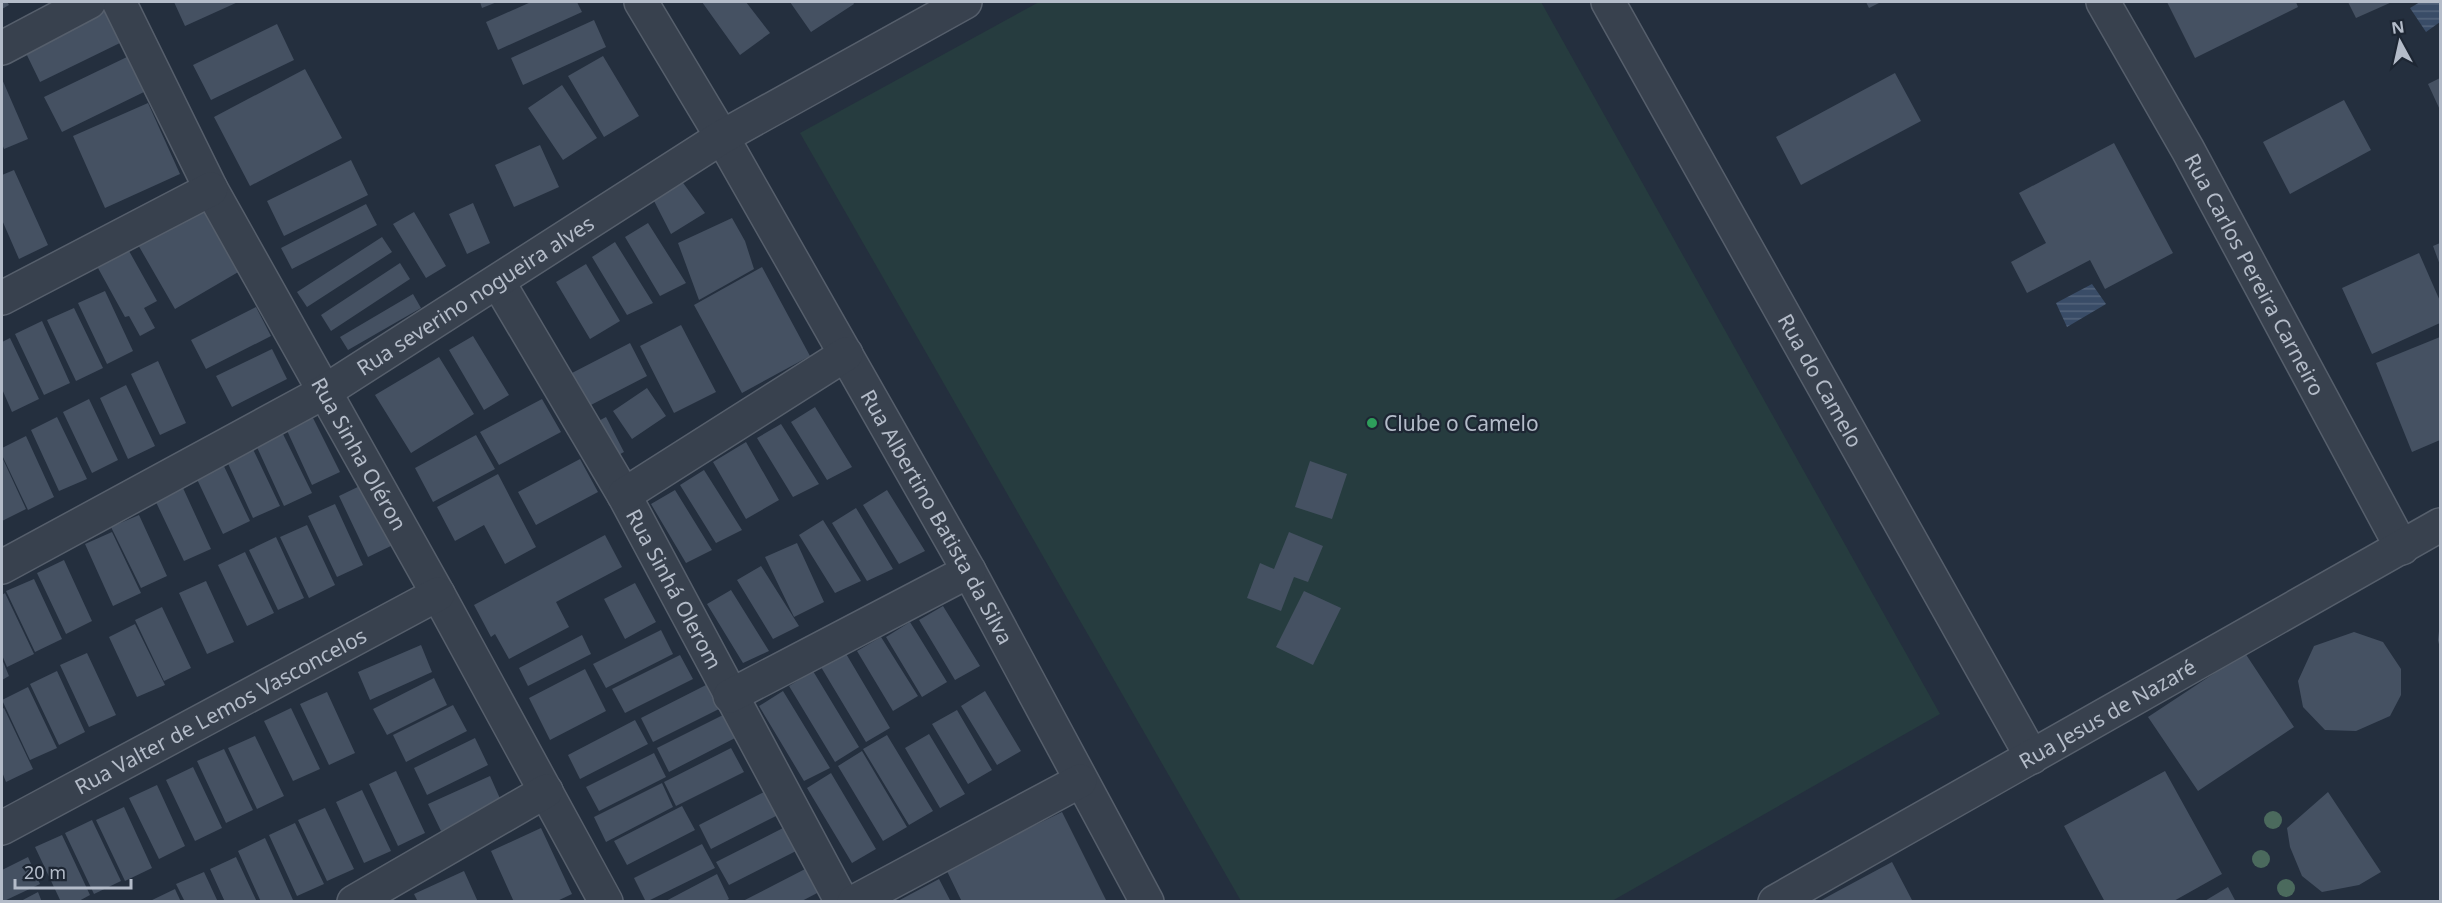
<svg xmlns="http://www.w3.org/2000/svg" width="2442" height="903" font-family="'Noto Sans',sans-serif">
<defs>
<pattern id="water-rules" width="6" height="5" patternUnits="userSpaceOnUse" patternTransform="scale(1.5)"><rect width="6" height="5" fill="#394c67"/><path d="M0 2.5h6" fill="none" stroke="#53647b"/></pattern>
</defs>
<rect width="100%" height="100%" fill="#242f3e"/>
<!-- green -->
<path fill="#263c3f" d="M 1039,2 L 1541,2 L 1940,714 L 1612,901 L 1241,901 L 800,133 Z"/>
<!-- water -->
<path fill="url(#water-rules)" d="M 2420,2 L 2440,2 L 2440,22 L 2426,32 L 2410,8 Z
M 2092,284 L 2106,304 L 2067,327 L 2056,303 Z"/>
<!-- building -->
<path fill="#455162" d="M 2,2 L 7,2 L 9,5 L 2,9 Z
M 174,2 L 238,2 L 185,26 Z
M 480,2 L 497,2 L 482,8 Z
M 531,2 L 577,2 L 582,12 L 498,50 L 486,22 Z
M 702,2 L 746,2 L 770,33 L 740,55 Z
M 790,2 L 853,2 L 854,4 L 811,32 Z
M 1866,2 L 1881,2 L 1869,8 Z
M 2167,2 L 2296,2 L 2298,7 L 2195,58 Z
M 2348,2 L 2392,2 L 2356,18 Z
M 107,6 L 124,41 L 40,82 L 23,47 Z
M 594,20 L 606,47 L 523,85 L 511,58 Z
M 277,24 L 294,60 L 211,100 L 193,65 Z
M 129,56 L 146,91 L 62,132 L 44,97 Z
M 603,56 L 639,116 L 604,137 L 568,76 Z
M 305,69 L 342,138 L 250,186 L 214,117 Z
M 1895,73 L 1921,121 L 1801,185 L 1776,137 Z
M 2440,78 L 2440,110 L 2428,84 Z
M 2,79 L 28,139 L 4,149 L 2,144 Z
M 562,85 L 597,138 L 563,160 L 528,108 Z
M 2344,100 L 2371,150 L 2290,194 L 2263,142 Z
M 148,103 L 180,174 L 105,208 L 73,136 Z
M 2114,143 L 2173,253 L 2105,289 L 2090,260 L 2027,293 L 2011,262 L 2046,243 L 2019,193 Z
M 540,145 L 559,187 L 514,207 L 495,165 Z
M 351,160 L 368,195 L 284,236 L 267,201 Z
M 14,170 L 48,245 L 19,259 L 2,220 L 2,175 Z
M 681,180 L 705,213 L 671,234 L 652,197 Z
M 473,203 L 490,243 L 467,254 L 449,214 Z
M 366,204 L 377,225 L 292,269 L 281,248 Z
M 201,205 L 240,271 L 175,309 L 137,243 Z
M 414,212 L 446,266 L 426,278 L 393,224 Z
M 732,218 L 745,241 L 754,269 L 699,300 L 678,243 Z
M 648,223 L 686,283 L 660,296 L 625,237 Z
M 382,237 L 392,252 L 307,307 L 297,292 Z
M 124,242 L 157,301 L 144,308 L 155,328 L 140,336 L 129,316 L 125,317 L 93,259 Z
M 615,242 L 653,303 L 627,315 L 592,257 Z
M 2440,243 L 2440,265 L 2433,246 Z
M 2419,253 L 2440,301 L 2440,323 L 2372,354 L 2342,288 Z
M 400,263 L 410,279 L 331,331 L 321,315 Z
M 586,264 L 620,321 L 590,339 L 556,282 Z
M 762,267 L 810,356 L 742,393 L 694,305 Z
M 105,291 L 133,351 L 107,364 L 78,303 Z
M 413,294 L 421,308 L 348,350 L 340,337 Z
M 256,307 L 271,336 L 206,369 L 191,340 Z
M 74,308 L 103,368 L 76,381 L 47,320 Z
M 42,321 L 70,383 L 44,395 L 15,334 Z
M 681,325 L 716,392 L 674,413 L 640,346 Z
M 473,336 L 509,395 L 484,410 L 449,350 Z
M 2440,337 L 2440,440 L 2412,452 L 2376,363 Z
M 10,338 L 39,399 L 12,412 L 2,389 L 2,342 Z
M 630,343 L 647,376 L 589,406 L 572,373 Z
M 272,349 L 287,379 L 232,407 L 216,376 Z
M 439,357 L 474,414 L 411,453 L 375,395 Z
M 158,361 L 186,423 L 160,435 L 131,374 Z
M 126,385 L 155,446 L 128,459 L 100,398 Z
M 647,388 L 666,416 L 632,439 L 613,411 Z
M 89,399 L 118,460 L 92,473 L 63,412 Z
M 542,399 L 561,432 L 499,465 L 480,432 Z
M 815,407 L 852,467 L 827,480 L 791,422 Z
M 310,412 L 340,472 L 312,485 L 284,424 Z
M 57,417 L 87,479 L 59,491 L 31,430 Z
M 606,417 L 624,452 L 607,461 L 589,426 Z
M 781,424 L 819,484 L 793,497 L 757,438 Z
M 282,432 L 312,493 L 284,506 L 256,445 Z
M 476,435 L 495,469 L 433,502 L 415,468 Z
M 26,436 L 54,497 L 28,510 L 2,455 L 2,448 Z
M 746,442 L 779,500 L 746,519 L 713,462 Z
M 251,445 L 280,506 L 253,518 L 225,457 Z
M 2,457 L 26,509 L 2,521 Z
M 580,459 L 598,492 L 536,525 L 518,492 Z
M 221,460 L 250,521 L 223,534 L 194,473 Z
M 1310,461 L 1347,474 L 1332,519 L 1295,507 Z
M 704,470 L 742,530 L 716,543 L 680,485 Z
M 498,474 L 536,547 L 505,564 L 484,525 L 455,541 L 437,507 Z
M 366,483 L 395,544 L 368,557 L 339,496 Z
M 183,488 L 211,549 L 184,561 L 155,500 Z
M 675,490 L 712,550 L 686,563 L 651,504 Z
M 887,490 L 925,551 L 899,564 L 863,505 Z
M 335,504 L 363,565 L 337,577 L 308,516 Z
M 856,508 L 893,569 L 867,581 L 832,523 Z
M 139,515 L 167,576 L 141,588 L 111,527 Z
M 823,520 L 861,581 L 835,593 L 799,535 Z
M 307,525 L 335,585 L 309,598 L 280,537 Z
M 112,532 L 141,593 L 113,606 L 85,544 Z
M 1289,532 L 1323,546 L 1308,582 L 1294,577 L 1281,611 L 1247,598 L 1260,563 L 1274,569 Z
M 605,535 L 622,567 L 556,602 L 569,627 L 509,659 L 495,634 L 491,637 L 474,605 Z
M 276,537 L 304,598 L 278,610 L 249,550 Z
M 797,543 L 824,602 L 794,617 L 765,557 Z
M 245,552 L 274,613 L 247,626 L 218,565 Z
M 64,560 L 92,621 L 66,634 L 37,573 Z
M 761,566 L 799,626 L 773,639 L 737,580 Z
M 34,579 L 62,639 L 35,652 L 6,591 Z
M 206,581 L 234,642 L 207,654 L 179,593 Z
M 635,583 L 656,622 L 625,639 L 604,599 Z
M 731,590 L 769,651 L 743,663 L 707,604 Z
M 1304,591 L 1341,608 L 1313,665 L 1276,647 Z
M 5,593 L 34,654 L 7,667 L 2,655 L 2,595 Z
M 943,606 L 980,666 L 955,680 L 919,620 Z
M 162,607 L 191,668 L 164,681 L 135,620 Z
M 910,622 L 947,682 L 922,697 L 886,637 Z
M 135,624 L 165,685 L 137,697 L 109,637 Z
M 661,630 L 673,654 L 606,688 L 593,664 Z
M 2439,631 L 2440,631 L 2440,649 L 2438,640 Z
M 2354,632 L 2383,642 L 2401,669 L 2401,695 L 2390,716 L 2356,731 L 2325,730 L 2303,707 L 2298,681 L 2314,646 Z
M 582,635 L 591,654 L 528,686 L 519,668 Z
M 881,637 L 918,696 L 893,711 L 857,651 Z
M 421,645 L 432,672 L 370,700 L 358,672 Z
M 845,652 L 890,728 L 866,742 L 821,667 Z
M 87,653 L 116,715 L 89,727 L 60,665 Z
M 2245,653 L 2294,727 L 2198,791 L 2148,717 Z
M 680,655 L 693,679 L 625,713 L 612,689 Z
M 2,659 L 9,676 L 2,680 Z
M 585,669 L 606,711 L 550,740 L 529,698 Z
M 57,671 L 85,732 L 59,745 L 30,684 Z
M 813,671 L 859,747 L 835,762 L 789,686 Z
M 434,678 L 447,705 L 387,735 L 373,709 Z
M 708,684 L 721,708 L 653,742 L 641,718 Z
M 28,687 L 57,748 L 30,760 L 2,700 Z
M 783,691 L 830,768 L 804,781 L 759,706 Z
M 985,691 L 1021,751 L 997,765 L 961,706 Z
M 327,692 L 355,753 L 329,765 L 300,704 Z
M 453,705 L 467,731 L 406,762 L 393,735 Z
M 4,708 L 33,769 L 6,782 L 2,772 L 2,709 Z
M 291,708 L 320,769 L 293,781 L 264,721 Z
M 957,710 L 992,770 L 968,784 L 932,724 Z
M 725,714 L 737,737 L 669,772 L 657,748 Z
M 635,720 L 648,744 L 580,779 L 568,755 Z
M 929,734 L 965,794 L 940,808 L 905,748 Z
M 887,735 L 933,811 L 909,825 L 863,749 Z
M 255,736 L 284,796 L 257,809 L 228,748 Z
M 475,738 L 488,765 L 427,795 L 414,768 Z
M 731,748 L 744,772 L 676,806 L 664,782 Z
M 224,749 L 253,810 L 226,823 L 197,761 Z
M 862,751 L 907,827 L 883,841 L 838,766 Z
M 654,753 L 666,777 L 599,811 L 586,787 Z
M 193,767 L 222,828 L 195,841 L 166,780 Z
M 396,771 L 425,833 L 398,846 L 369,784 Z
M 2165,771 L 2222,874 L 2172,902 L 2105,902 L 2064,826 Z
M 831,773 L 876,849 L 852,863 L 807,788 Z
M 490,776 L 502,803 L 441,831 L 428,804 Z
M 662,783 L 673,807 L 606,842 L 594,817 Z
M 157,785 L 185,846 L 159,859 L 129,798 Z
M 362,790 L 391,851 L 364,863 L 336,802 Z
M 766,791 L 778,815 L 711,849 L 699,825 Z
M 2328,792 L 2381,872 L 2359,885 L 2322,892 L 2302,876 L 2290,847 L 2287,828 Z
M 682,806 L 695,830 L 627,865 L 614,841 Z
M 124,807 L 152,868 L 125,881 L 96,820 Z
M 325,808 L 354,869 L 327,881 L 298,820 Z
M 1062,812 L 1107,902 L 962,902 L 946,869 Z
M 92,820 L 121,881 L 94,894 L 65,833 Z
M 295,823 L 324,884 L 297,896 L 269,835 Z
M 785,827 L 796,851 L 729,885 L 716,862 Z
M 541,828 L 572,894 L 555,902 L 514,902 L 491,851 Z
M 62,835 L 90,895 L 77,902 L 61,902 L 35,847 Z
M 265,838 L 293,900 L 290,902 L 261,902 L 238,851 Z
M 702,844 L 715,868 L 646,902 L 634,878 Z
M 28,857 L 40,884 L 2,902 L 2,870 Z
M 236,857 L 257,902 L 225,902 L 210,869 Z
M 1892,862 L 1913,902 L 1818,902 L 1838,891 Z
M 809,867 L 821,891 L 800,902 L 741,902 Z
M 464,871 L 478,902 L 418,902 L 414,894 Z
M 204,872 L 218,902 L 185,902 L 176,884 Z
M 717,874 L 729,899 L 724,902 L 664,902 Z
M 939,879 L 951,902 L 896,902 Z
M 2228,887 L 2236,902 L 2203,902 Z
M 175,889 L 181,902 L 148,902 Z
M 38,892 L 42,902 L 19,902 Z"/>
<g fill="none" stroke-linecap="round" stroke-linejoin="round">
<defs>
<g id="minor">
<path id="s1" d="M 119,2 L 211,189 L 438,594 L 606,902"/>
<path id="s2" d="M 641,2 L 722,137 L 969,571 L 1147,902"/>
<path id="s3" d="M 1608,2 L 2032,757"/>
<path id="s4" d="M 2103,2 L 2188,150 L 2402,548"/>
<path d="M 2,48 L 89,2"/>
<path id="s5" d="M 498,282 L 624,495 L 842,902"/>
<path d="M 2,298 L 211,189"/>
<path d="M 624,495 L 846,354"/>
<path id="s6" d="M 2,567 L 324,392 L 722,137 L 965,2"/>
<path d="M 730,696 L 969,571"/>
<path id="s7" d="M 2,828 L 438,594"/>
<path d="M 354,902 L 546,791"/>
<path d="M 854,902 L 1080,781"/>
<path id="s8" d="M 1775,902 L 2440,525"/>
</g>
</defs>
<!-- minor casing -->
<use href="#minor" stroke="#565f6c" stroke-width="36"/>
<!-- minor -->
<use href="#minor" stroke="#38414e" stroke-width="33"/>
</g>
<!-- trees -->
<g fill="#4b6a5d">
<circle cx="2273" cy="820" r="9"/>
<circle cx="2261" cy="859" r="9"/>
<circle cx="2286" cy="888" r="9"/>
</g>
<!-- markers -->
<circle fill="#2e9e5b" stroke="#1d2633" stroke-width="2" cx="1372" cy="423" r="6"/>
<g text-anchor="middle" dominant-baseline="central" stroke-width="4.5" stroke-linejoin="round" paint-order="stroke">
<!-- street labels -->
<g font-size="21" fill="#b4bcc9" stroke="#1d2633">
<text stroke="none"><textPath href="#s4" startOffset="312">Rua Carlos Pereira Carneiro</textPath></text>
<text stroke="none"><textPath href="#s6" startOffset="546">Rua severino nogueira alves</textPath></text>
<text stroke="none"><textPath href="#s3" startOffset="434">Rua do Camelo</textPath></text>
<text stroke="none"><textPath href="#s1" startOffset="512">Rua Sinha Oléron</textPath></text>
<text stroke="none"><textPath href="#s2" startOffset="594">Rua Albertino Batista da Silva</textPath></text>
<text stroke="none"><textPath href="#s5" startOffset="354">Rua Sinhá Olerom</textPath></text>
<text stroke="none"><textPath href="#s7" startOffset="248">Rua Valter de Lemos Vasconcelos</textPath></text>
<text stroke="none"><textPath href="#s8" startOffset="382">Rua Jesus de Nazaré</textPath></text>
</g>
<!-- poi labels -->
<g font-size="21" fill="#b4bcc9" stroke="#1d2633" text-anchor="start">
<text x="1384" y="423">Clube o Camelo</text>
</g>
</g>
<!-- border -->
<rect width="2442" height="903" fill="none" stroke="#b4bcc9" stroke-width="6"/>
<!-- north arrow -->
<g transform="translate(2400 42) rotate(352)" stroke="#1d2633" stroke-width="4.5" paint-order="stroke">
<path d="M0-4.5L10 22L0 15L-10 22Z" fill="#b4bcc9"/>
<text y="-9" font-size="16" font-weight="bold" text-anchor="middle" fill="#b4bcc9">N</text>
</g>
<!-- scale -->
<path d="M15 879v9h116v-9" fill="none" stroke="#b4bcc9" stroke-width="3"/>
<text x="24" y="879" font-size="18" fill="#b4bcc9" stroke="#1d2633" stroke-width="4.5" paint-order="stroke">20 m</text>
</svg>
